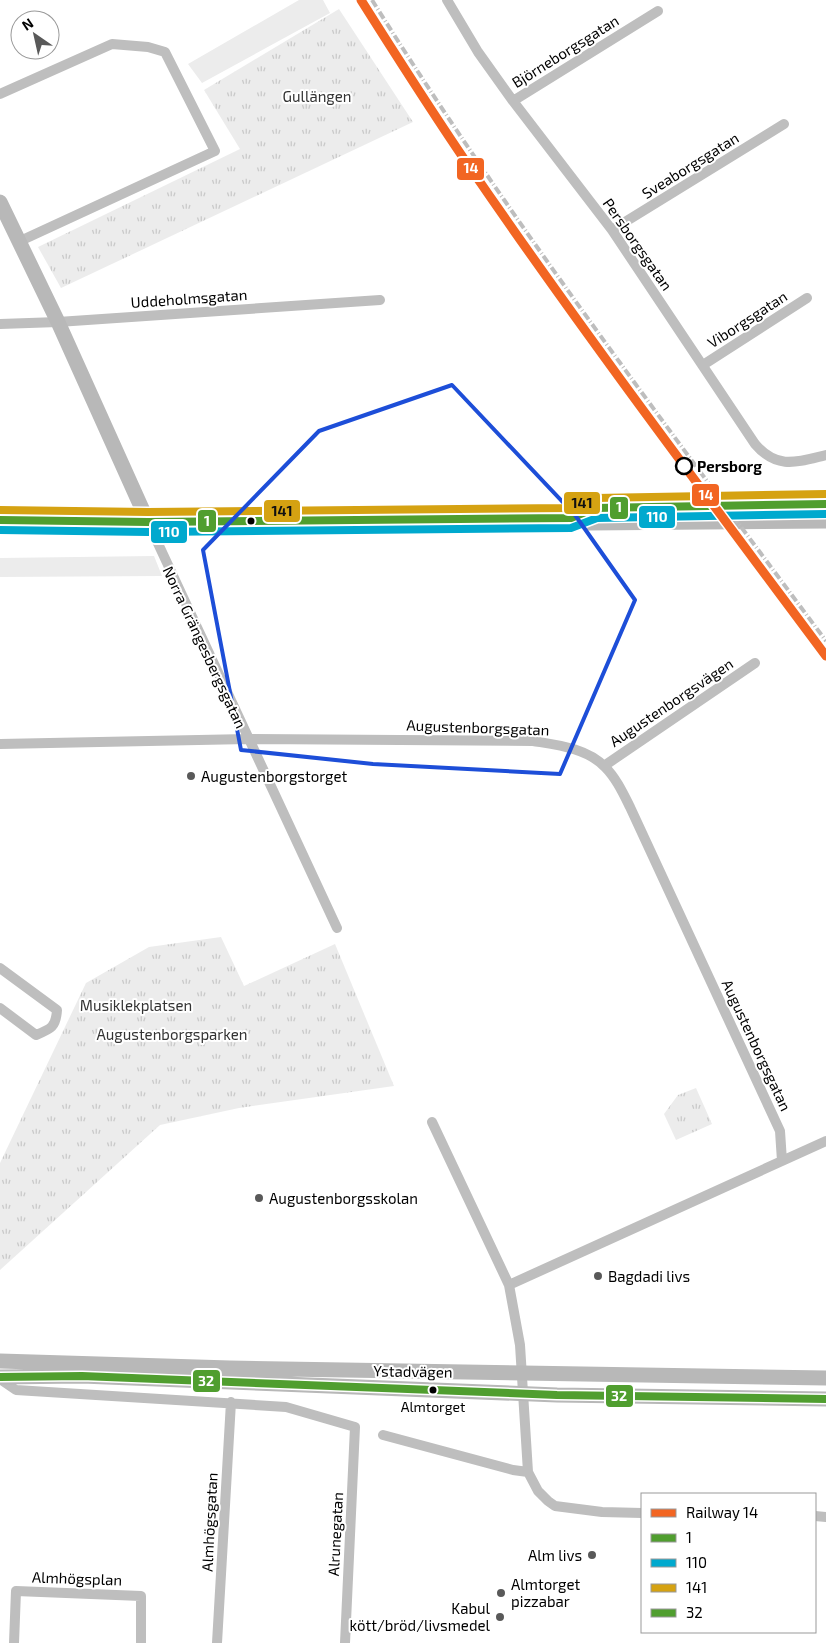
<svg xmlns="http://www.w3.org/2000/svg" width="826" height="1643" font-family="'Exo 2',sans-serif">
<defs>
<pattern id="park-tufts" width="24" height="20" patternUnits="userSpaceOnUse" patternTransform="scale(1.25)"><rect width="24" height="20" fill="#ececec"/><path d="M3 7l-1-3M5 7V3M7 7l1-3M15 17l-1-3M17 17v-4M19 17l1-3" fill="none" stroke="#c9c9c9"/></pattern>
</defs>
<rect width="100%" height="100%" fill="#fff"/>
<!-- grass -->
<path fill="#ececec" d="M 299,0 L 323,0 L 330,13 L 202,83 L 188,64 Z
M 154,556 L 162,576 L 0,577 L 0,558 Z"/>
<!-- park -->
<path fill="url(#park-tufts)" d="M 339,9 L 413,122 L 61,288 L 38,247 L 240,149 L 204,90 Z
M 221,937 L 244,986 L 335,944 L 394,1086 L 239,1108 L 160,1125 L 0,1270 L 0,1163 L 86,983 L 149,947 Z
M 696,1088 L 712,1124 L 676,1140 L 664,1114 L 678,1095 Z"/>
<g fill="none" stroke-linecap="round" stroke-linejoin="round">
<!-- street -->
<path stroke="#bebebe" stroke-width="10" d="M 447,0 L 478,52 L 513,101 L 612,230 L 755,444 C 777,470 797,462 826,455
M 0,94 L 112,44 L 148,47 L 165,52 L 215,151 L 18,242
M 513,101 L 658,11
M 612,230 L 784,124
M 0,324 L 58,322 L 380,300
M 703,365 L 807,298
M 148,522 L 337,928
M 0,744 L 248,739 L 533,741 C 557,745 587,748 605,767 C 616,778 623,793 630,807 L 780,1131 L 782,1161
M 604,766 L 755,663
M 0,968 L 57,1010 C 56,1027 51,1029 36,1035 L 0,1008
M 432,1122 L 509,1285 L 520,1345 L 528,1472 L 538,1491 L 548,1501 L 555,1506 L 602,1512 L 642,1513
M 509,1285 L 826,1141
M 0,1379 L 16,1390 L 286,1407 L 355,1427 L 345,1643
M 383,1435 L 513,1470 L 528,1472
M 815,1516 L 826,1517
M 14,1643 L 16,1591 L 141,1596 L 141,1643
M 217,1643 L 231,1402"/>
<!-- secondary -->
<path stroke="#b8b8b8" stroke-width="15" d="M 0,202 L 58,322 L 148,522
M 571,518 L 595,508 L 826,504
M 0,520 L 148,522 L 571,518 L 588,523 L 826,521
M 0,1361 L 230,1368 L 826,1378
M 0,1377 L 82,1376 L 557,1395 L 826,1399"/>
<!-- rail -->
<path stroke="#bebebe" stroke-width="4" stroke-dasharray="8 2.5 1 2.5" stroke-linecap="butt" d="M 372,0 C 511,222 670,431 826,641"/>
<defs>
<path id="bus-1" d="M 0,520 L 148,522 L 571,518 L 595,508 L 826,504"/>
<path id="bus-2" d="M 0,530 L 148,532 L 571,528 L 597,518 L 826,514"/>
<path id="bus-3" d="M 0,510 L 148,512 L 569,508 L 595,498 L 826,494"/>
<path id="bus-4" d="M 0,1377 L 82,1376 L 557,1395 L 826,1399"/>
</defs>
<!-- bus-1 casing -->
<use href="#bus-1" stroke="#fff" stroke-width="11"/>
<!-- bus-2 casing -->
<use href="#bus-2" stroke="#fff" stroke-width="11"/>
<!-- bus-3 casing -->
<use href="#bus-3" stroke="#fff" stroke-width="11"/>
<!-- bus-4 casing -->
<use href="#bus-4" stroke="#fff" stroke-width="11"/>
<!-- bus-1 -->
<use href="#bus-1" stroke="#509e2f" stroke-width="8"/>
<!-- bus-2 -->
<use href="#bus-2" stroke="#00a9ce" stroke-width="8"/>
<!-- bus-3 -->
<use href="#bus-3" stroke="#d5a212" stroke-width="8"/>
<!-- bus-4 -->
<use href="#bus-4" stroke="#509e2f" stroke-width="8"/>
<defs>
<path id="rail-1" d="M 361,0 C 397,57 433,114 471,169 C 585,335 706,495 826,656"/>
</defs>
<!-- rail-1 casing -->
<use href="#rail-1" stroke="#fff" stroke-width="12"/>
<!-- rail-1 -->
<use href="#rail-1" stroke="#f26522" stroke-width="9"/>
</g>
<!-- marked area -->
<path fill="none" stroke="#1d4ed8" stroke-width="4" stroke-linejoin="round" d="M 452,385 L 575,515 L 635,600 L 560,774 L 373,764 L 241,750 L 203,550 L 319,431 Z"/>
<!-- markers -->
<circle fill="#fff" stroke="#000" stroke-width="2.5" cx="684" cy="466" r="8"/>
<g fill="#000" stroke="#fff" stroke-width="2">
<circle cx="251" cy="521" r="4.5"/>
<circle cx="433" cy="1390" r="4.5"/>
</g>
<g fill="#595959" stroke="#fff" stroke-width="2">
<circle cx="191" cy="776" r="5"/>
<circle cx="259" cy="1198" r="5"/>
<circle cx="598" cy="1276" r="5"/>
<circle cx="592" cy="1555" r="5"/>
<circle cx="501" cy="1593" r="5"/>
<circle cx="500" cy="1617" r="5"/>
</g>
<g text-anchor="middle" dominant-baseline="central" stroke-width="4" stroke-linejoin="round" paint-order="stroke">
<!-- bus labels -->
<g font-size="14" fill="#000" stroke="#fff">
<text x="433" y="1406">Almtorget</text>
</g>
<!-- street labels -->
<g font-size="15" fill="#000" stroke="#fff">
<text transform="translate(565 51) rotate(-32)">Björneborgsgatan</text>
<text transform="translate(690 165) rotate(-32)">Sveaborgsgatan</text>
<text transform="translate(638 244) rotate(55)">Persborgsgatan</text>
<text transform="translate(189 298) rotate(-4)">Uddeholmsgatan</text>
<text transform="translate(747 319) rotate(-33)">Viborgsgatan</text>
<text transform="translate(205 647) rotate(65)">Norra Grängesbergsgatan</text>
<text transform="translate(671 702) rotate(-34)">Augustenborgsvägen</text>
<text transform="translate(478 727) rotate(2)">Augustenborgsgatan</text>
<text transform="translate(757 1045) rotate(65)">Augustenborgsgatan</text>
<text transform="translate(413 1371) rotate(1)">Ystadvägen</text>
<text transform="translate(209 1522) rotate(-87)">Almhögsgatan</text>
<text transform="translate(335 1534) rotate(-87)">Alrunegatan</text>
<text transform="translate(77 1578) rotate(2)">Almhögsplan</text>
</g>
<!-- park labels -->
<g font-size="15" fill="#333" stroke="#fff">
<text x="317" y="96">Gullängen</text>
<text x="136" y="1005">Musiklekplatsen</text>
<text x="172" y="1034">Augustenborgsparken</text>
</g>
<!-- stop labels -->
<g font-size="15" font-weight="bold" fill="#000" stroke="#fff" text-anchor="start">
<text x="697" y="466">Persborg</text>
</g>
<!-- poi labels -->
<g font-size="15" fill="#000" stroke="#fff" text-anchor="start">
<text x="201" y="776">Augustenborgstorget</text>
<text x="269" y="1198">Augustenborgsskolan</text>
<text x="608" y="1276">Bagdadi livs</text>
<text x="582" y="1555" text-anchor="end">Alm livs</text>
<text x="511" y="1584">Almtorget<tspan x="511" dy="17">pizzabar</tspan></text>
<text x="490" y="1608" text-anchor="end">Kabul<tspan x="490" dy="17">kött/bröd/livsmedel</tspan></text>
</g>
</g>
<g stroke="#fff" stroke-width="2">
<rect x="456" y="157" width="29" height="24" rx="5" fill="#f26522"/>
<rect x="691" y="483" width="29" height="24" rx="5" fill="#f26522"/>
<rect x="563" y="491" width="38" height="24" rx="5" fill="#d5a212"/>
<rect x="609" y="496" width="20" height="24" rx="5" fill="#509e2f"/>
<rect x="263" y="499" width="38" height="24" rx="5" fill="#d5a212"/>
<rect x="638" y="505" width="38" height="24" rx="5" fill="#00a9ce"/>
<rect x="197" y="509" width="20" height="24" rx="5" fill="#509e2f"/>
<rect x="150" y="520" width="38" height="24" rx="5" fill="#00a9ce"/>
<rect x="192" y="1369" width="29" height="24" rx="5" fill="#509e2f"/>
<rect x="605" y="1384" width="29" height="24" rx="5" fill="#509e2f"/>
</g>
<g font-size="14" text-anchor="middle" font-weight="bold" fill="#fff">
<text x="471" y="173">14</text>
<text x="706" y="500">14</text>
<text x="619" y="512">1</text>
<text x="657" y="522">110</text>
<text x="207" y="526">1</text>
<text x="169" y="537">110</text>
<text x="206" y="1386">32</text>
<text x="619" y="1401">32</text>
</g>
<g font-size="14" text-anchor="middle" font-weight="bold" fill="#111">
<text x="582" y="508">141</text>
<text x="282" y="516">141</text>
</g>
<!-- legend -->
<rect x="641" y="1493" width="175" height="140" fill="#ffffff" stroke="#999999"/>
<rect x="651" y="1509" width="25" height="8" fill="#f26522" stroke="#999999"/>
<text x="686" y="1518" font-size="15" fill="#000000">Railway 14</text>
<rect x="651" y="1534" width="25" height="8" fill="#509e2f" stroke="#999999"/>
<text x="686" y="1543" font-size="15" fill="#000000">1</text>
<rect x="651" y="1559" width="25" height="8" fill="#00a9ce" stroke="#999999"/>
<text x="686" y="1568" font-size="15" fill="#000000">110</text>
<rect x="651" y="1584" width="25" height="8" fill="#d5a212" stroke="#999999"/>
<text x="686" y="1593" font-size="15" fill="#000000">141</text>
<rect x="651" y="1609" width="25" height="8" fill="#509e2f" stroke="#999999"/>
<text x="686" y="1618" font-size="15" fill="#000000">32</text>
<!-- north arrow -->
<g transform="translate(35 35) rotate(326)"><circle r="24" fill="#ffffff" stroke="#999999"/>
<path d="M0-4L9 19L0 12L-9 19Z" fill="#595959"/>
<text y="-8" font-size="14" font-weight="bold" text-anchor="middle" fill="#000000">N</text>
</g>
</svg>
